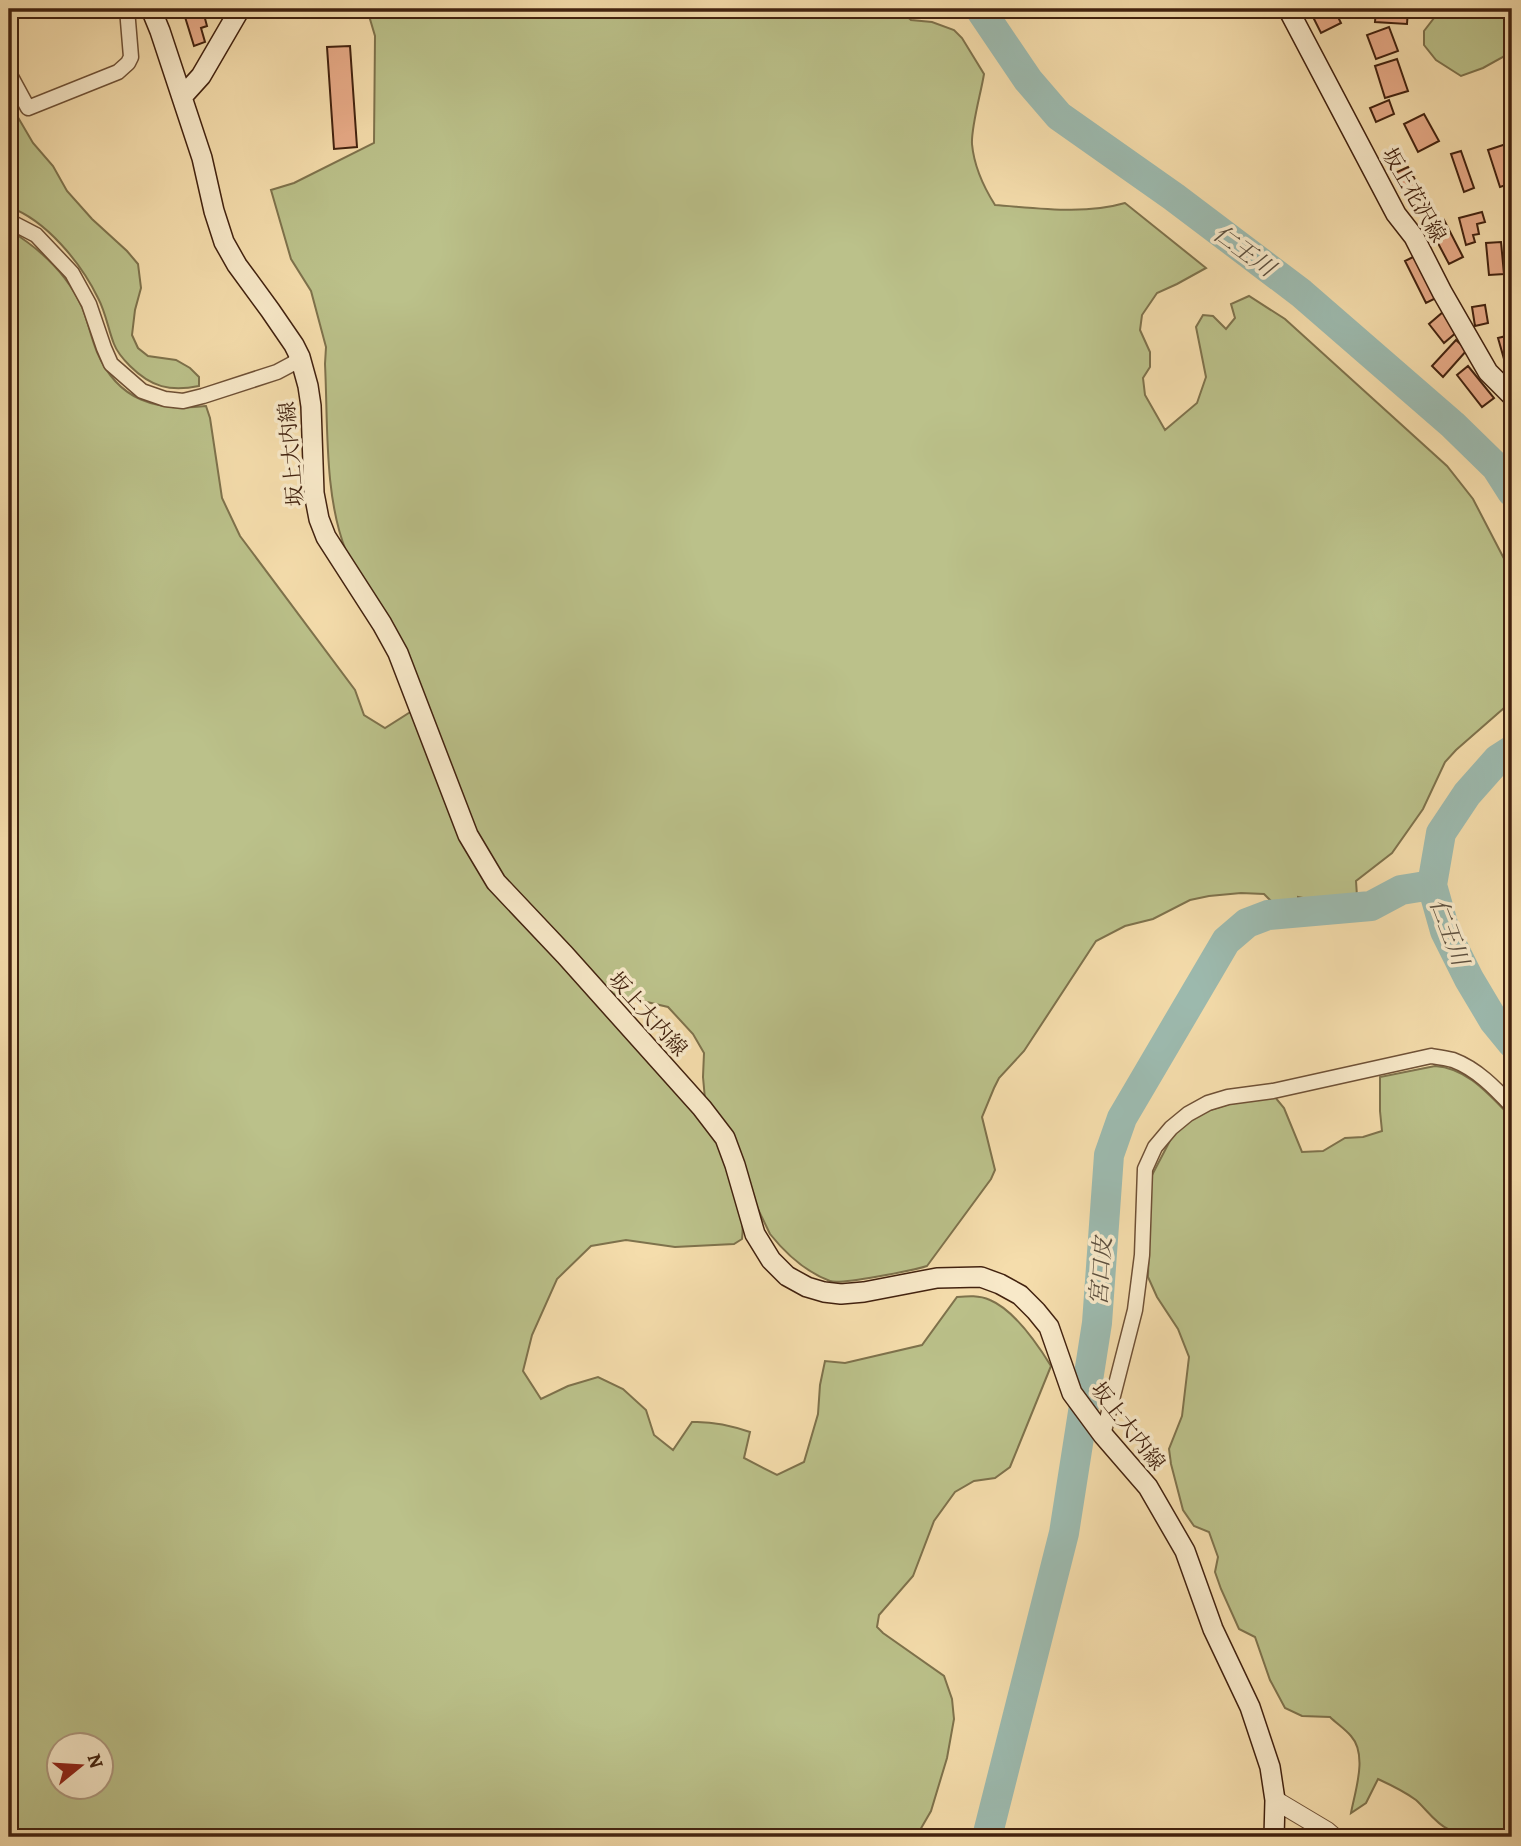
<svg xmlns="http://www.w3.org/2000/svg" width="1521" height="1846" font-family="Alegreya,'Noto Serif JP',serif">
<rect width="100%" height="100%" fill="#f5ddac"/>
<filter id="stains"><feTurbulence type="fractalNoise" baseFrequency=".00286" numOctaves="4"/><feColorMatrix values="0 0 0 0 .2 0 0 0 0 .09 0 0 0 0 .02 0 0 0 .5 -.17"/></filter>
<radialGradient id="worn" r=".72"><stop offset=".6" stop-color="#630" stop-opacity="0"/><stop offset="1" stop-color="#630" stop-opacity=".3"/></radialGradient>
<!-- green -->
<path fill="#bbc18a" stroke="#7e724c" stroke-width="2" fill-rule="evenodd" d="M 367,9 L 899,9 L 911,20 L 932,22 L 954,30 L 962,38 L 984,74 C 981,93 971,127 972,144 C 974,166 983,186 995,205 C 1037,208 1084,215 1125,203 L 1206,268 L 1177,284 L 1157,293 L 1142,315 L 1140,330 L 1150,352 L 1150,367 L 1143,378 L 1145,395 L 1165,430 L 1197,403 L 1206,377 L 1196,327 L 1203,315 L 1213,316 L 1226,329 L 1235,318 L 1231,304 L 1249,296 L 1285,319 L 1447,466 L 1473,499 L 1512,574 L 1512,701 L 1456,750 L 1445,762 L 1423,809 L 1392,853 L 1356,881 L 1357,896 L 1313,900 L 1298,897 L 1298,903 L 1285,902 L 1275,905 L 1264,894 L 1241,893 L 1209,896 L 1190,900 L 1153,919 L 1125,926 L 1096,941 L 1024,1051 L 999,1078 L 994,1088 L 982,1117 L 995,1170 L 991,1179 L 927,1266 C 914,1270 841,1285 830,1281 C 806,1272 786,1254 770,1234 L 705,1099 L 703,1077 L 704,1053 L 693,1034 L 668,1007 L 608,993 L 501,876 L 483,851 L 346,551 C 324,496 328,423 325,364 L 326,347 L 311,291 L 291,259 L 271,190 L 294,183 L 374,143 L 375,36 Z
M 1441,9 L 1512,9 L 1512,52 L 1483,68 L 1461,76 L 1436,60 L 1424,45 L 1424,31 Z
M 9,102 L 33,143 L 53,166 L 67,191 L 92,219 L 127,251 L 138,264 L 141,288 L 135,310 L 132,335 L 138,348 L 148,356 L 176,360 L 190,368 L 199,377 L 199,386 C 170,392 151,387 130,366 C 124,360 117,352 114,344 C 108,329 106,313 98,298 C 81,263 46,220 9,207 Z
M 9,230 C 39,248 67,274 82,307 C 88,321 91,338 97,352 C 118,401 157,412 206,406 L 210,418 L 222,498 L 240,536 L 355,690 L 364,715 L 385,728 L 412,711 L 462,836 L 591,995 L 716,1138 C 729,1165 746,1208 742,1239 L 734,1244 L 675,1247 L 626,1240 L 591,1246 L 557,1279 L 532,1335 L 523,1371 L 541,1399 L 568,1386 L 598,1377 L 623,1389 L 646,1410 L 654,1435 L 673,1450 L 692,1422 C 713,1421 730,1425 750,1432 L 744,1458 L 777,1475 L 804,1462 L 818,1414 L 820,1385 L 825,1361 L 845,1363 L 922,1345 L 957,1297 C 968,1296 979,1295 990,1300 C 1014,1310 1038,1345 1051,1366 L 1010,1467 L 995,1478 L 974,1481 L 955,1492 L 934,1521 L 913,1576 L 879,1615 L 877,1627 L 883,1633 L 944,1676 L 952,1699 L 954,1719 L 947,1758 L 931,1811 L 916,1837 L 9,1837 ZM 60,1744 L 102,1744 L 102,1786 L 60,1786 Z
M 1435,1066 C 1468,1068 1490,1096 1512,1118 L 1512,1836 C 1491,1838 1469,1838 1448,1829 C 1436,1824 1426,1809 1416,1800 C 1404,1791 1391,1785 1378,1779 L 1366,1803 L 1351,1813 C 1355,1791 1368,1755 1351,1736 C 1345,1729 1336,1723 1330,1717 L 1302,1716 L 1285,1708 L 1270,1680 L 1255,1637 L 1239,1629 L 1221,1589 L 1215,1572 L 1218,1557 L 1209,1532 L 1194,1526 L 1183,1510 L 1171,1464 L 1169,1449 L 1182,1416 L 1189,1357 L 1178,1329 L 1157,1297 L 1148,1277 L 1151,1177 L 1174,1133 L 1191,1120 L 1207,1111 L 1229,1104 L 1275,1097 L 1284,1108 L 1302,1152 L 1323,1151 L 1345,1138 L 1363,1137 L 1382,1131 L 1380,1111 L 1380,1077 Z"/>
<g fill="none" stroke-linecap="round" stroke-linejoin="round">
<!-- river -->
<path stroke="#9dbbb0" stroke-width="30" d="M 980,9 L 1028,80 L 1059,116 L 1174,197 L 1301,293 L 1453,425 L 1496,467 L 1512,492
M 1512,750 L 1498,759 L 1467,794 L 1441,833 L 1432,885 L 1445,931 L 1469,979 L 1494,1021 L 1512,1043
M 987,1837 L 1064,1533 L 1097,1323 L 1109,1155 L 1122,1118 L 1226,941 L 1247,923 L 1268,915 L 1371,906 L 1401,890 L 1432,885"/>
</g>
<!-- building -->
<path fill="#e8ab88" stroke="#42220f" stroke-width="2" d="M 1309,9 L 1334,9 L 1341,23 L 1321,33 Z
M 1376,9 L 1408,9 L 1407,24 L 1375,22 Z
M 203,11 L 207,26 L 201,28 L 205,42 L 194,46 L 185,17 Z
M 1389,27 L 1398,51 L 1376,59 L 1367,35 Z
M 350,46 L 357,147 L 334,149 L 327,47 Z
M 1397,59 L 1408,91 L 1385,98 L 1375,66 Z
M 1389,100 L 1394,114 L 1376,122 L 1370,108 Z
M 1424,114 L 1439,141 L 1418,152 L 1404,124 Z
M 1506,144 L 1512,163 L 1512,183 L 1500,187 L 1488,150 Z
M 1461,151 L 1474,188 L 1464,192 L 1451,154 Z
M 1408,167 L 1418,185 L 1405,192 L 1395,173 Z
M 1482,212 L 1485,222 L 1477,224 L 1479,234 L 1473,235 L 1475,242 L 1466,245 L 1459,218 Z
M 1444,220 L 1463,257 L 1449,264 L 1430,228 Z
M 1501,242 L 1504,274 L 1489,275 L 1486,243 Z
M 1415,256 L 1436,298 L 1426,303 L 1405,261 Z
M 1485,305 L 1488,323 L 1475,326 L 1472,307 Z
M 1443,312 L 1458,331 L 1444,343 L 1429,324 Z
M 1510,335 L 1512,341 L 1512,357 L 1504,359 L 1498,338 Z
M 1456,340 L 1467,350 L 1443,377 L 1432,366 Z
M 1468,366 L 1494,398 L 1482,407 L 1457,375 Z"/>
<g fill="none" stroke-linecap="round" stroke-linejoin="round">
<defs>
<path id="minor" d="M 9,73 L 28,108 L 118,72 L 128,63 L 131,57 L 127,9
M 9,221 L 36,235 L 72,273 L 89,304 L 104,348 L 111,364 L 142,391 L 165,399 L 183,401 L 203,396 L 277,372 L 292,364 L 300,357
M 1103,1435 L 1135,1310 L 1142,1255 L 1145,1169 L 1155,1147 L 1171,1128 L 1188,1114 L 1208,1103 L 1228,1097 L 1273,1091 L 1431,1056 C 1438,1057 1446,1058 1453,1060 C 1477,1069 1495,1088 1512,1106"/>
<path id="tertiary" d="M 1275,1800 L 1327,1831 L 1334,1837"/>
<path id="secondary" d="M 151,9 L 160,31 L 202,158 L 214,211 L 224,242 L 237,265 L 270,310 L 294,345 L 300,357 L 308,386 L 311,406 L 314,493 L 319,519 L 326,537 L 382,624 L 398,653 L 468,835 L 496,882 L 565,955 L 702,1108 L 725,1138 L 735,1165 L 755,1234 L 771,1260 L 787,1276 L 807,1287 L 824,1292 L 841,1294 L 864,1292 L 937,1278 L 981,1277 L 1000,1284 L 1020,1295 L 1036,1311 L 1049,1327 L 1072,1393 L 1103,1435 L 1148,1487 L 1185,1551 L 1213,1629 L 1250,1707 L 1270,1767 L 1275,1800 L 1274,1837
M 1288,9 L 1396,214 L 1414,237 L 1442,292 L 1488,372 L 1512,396
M 182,97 L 201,76 L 240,9"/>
</defs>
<!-- minor casing -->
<use href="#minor" stroke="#6f5136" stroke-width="17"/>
<!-- tertiary casing -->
<use href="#tertiary" stroke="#6f5136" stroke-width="20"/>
<!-- secondary casing -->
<use href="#secondary" stroke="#42220f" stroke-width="22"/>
<!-- minor -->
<use href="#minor" stroke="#f8e9c9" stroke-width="14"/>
<!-- tertiary -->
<use href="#tertiary" stroke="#f8e9c9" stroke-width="18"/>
<!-- secondary -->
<use href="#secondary" stroke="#f8e9c9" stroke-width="19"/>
</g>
<g text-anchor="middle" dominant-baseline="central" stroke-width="7" stroke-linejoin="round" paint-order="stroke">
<!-- street labels -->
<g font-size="21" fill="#42220f" stroke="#f8e9c9">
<text transform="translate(1414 195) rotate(60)">坂上花沢線</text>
<text transform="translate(291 454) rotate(-95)">坂上大内線</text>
<text transform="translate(648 1014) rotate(48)">坂上大内線</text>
<text transform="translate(1128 1426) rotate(52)">坂上大内線</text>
</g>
<!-- water labels -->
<g font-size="23" font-style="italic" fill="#5d503f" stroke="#f8e9c9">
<text transform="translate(1244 251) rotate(36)">仁王川</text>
<text transform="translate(1449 932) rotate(69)">仁王川</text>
<text transform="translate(1101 1271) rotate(-86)">宮口皮</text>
</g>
</g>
<!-- margin -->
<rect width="1521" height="1846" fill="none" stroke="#f5ddac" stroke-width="35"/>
<rect x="10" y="10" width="1500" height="1825" fill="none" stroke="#42220f" stroke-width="3.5"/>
<rect x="18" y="18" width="1486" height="1811" fill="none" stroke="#42220f" stroke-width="2"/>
<!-- north arrow -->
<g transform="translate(80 1766) rotate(72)"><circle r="33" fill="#f8e9c9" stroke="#af997f" stroke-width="2"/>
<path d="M0-5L12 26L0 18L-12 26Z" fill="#8f2418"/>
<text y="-10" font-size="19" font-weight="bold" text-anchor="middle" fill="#42220f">N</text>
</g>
<rect width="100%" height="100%" filter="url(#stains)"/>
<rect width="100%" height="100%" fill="url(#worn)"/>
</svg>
